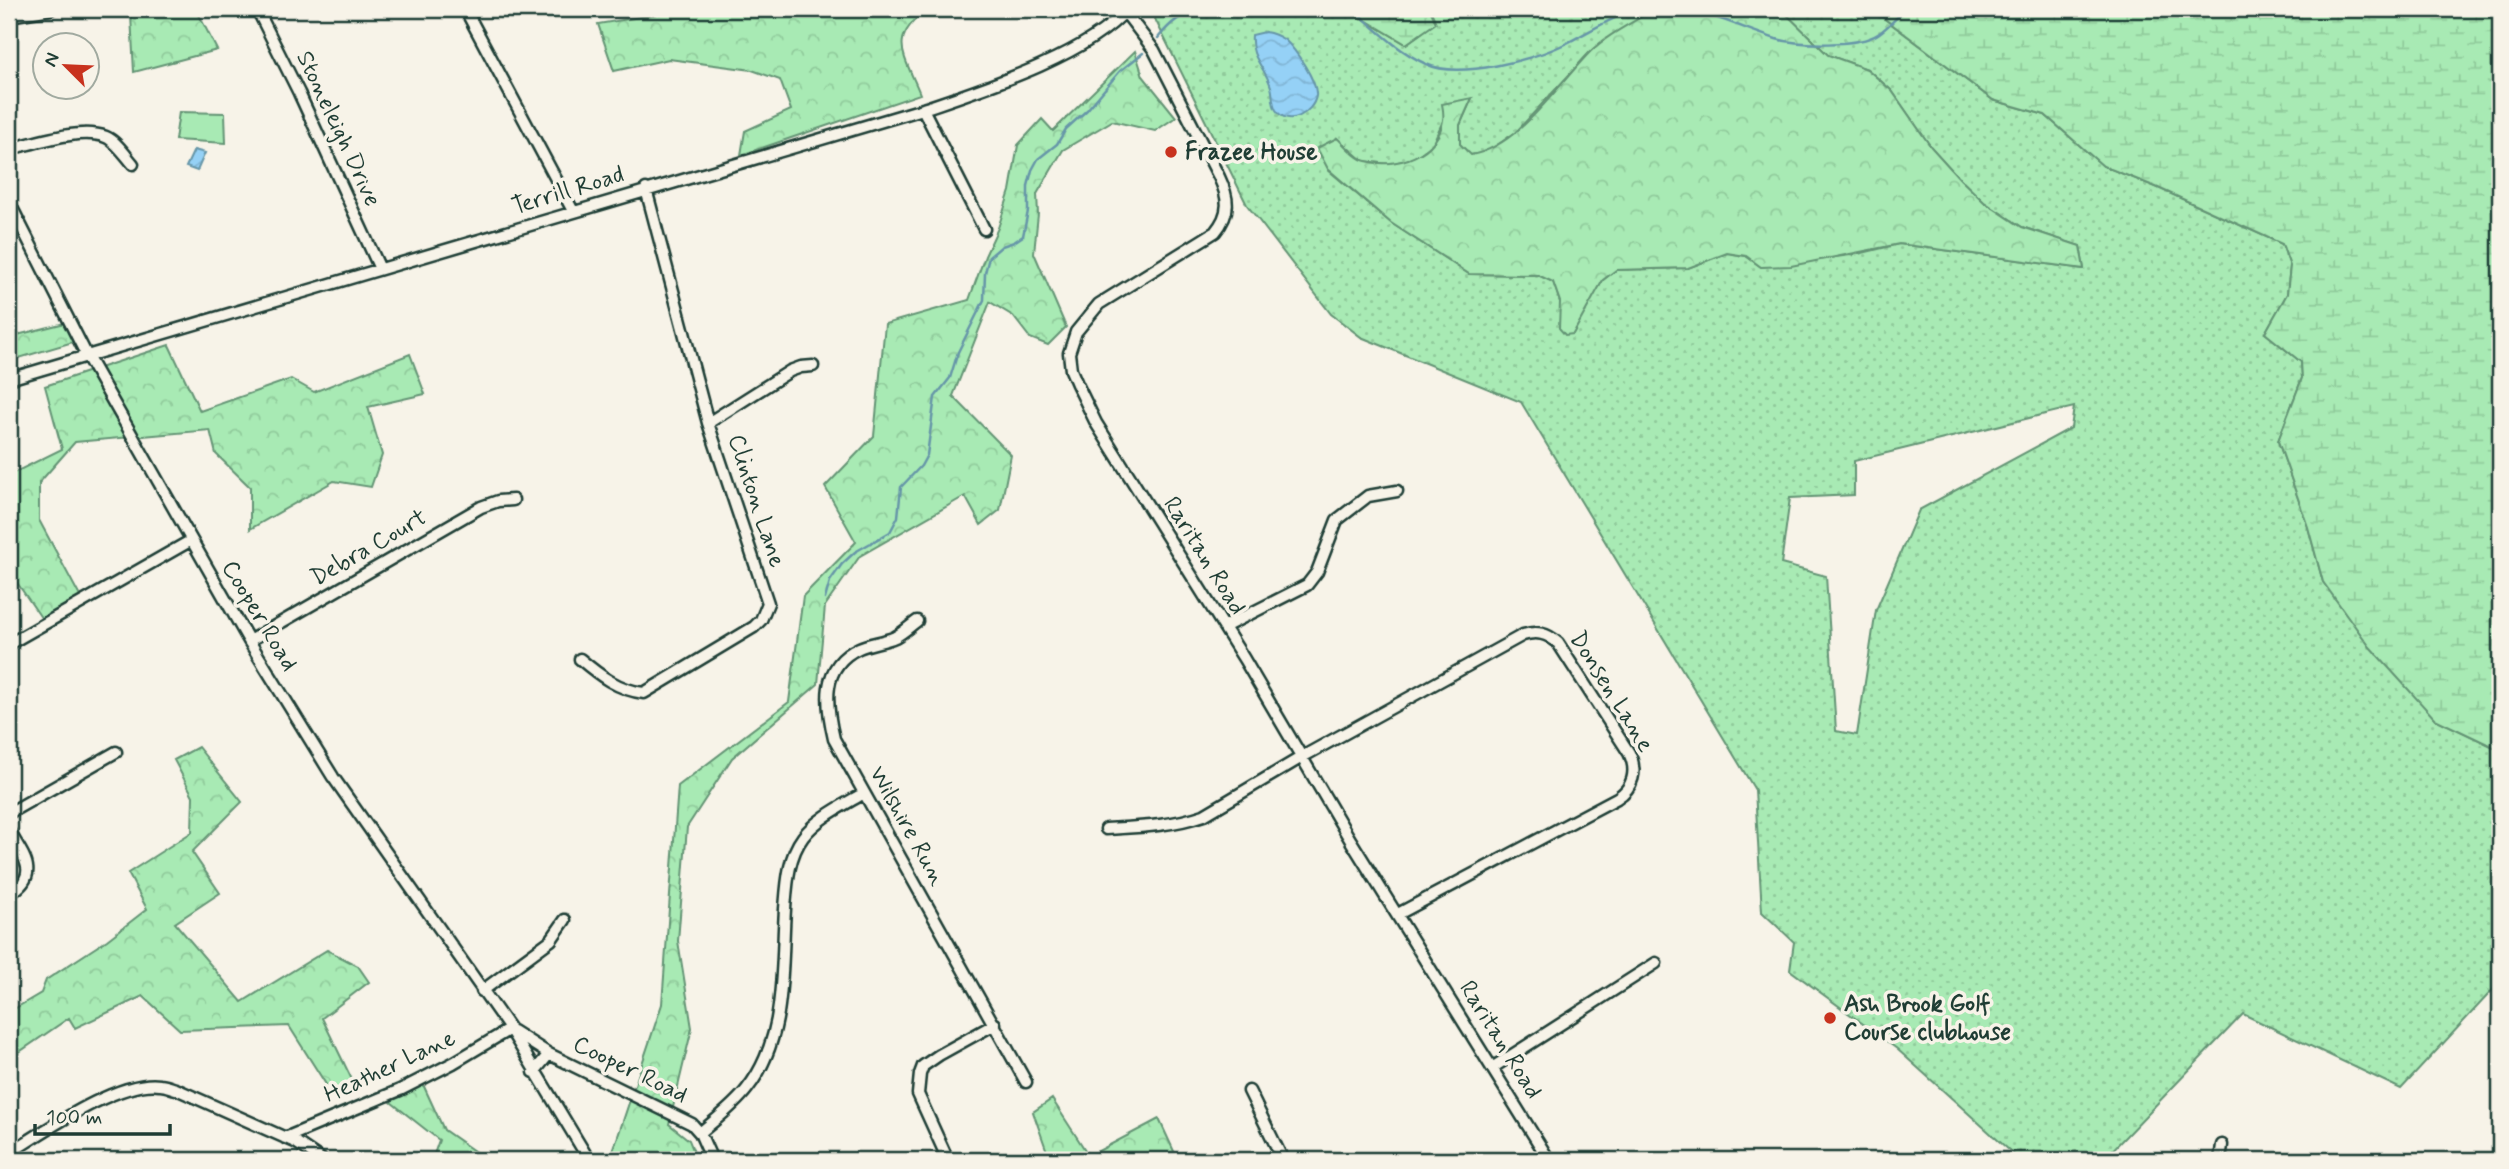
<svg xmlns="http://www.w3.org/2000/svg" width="2509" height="1169" font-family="Mynerve,sans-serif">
<defs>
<pattern id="grass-dots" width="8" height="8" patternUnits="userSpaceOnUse" patternTransform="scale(1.75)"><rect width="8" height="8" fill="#a8eab4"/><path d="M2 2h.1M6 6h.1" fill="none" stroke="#90ca9b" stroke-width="1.8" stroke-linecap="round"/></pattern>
<pattern id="forest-crowns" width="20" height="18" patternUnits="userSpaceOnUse" patternTransform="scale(1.75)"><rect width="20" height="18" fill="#a8eab4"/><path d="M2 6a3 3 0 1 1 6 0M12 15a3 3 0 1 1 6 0" fill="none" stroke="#90ca9b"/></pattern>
<pattern id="wetland-marsh" width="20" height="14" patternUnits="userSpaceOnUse" patternTransform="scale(1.75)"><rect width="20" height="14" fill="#a8eab4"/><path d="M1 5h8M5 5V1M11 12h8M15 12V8" fill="none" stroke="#90ca9b"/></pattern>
<pattern id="water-waves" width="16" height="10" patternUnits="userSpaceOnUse" patternTransform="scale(1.75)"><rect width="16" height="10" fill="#95d1f6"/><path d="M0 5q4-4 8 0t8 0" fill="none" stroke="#80b4d4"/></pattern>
</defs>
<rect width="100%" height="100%" fill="#f7f3e8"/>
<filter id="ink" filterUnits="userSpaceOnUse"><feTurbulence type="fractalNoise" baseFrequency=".0143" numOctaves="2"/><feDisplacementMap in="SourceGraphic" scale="14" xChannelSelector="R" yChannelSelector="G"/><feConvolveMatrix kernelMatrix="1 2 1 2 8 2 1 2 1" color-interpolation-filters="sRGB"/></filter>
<g filter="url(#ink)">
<!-- grass -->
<path fill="url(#grass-dots)" stroke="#649474" stroke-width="2" fill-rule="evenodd" d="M 1154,9 L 1347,9 L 1406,44 L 1435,23 L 1430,9 L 1654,9 L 1593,49 L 1516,132 L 1487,152 L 1470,155 L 1460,145 L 1460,125 L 1472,98 L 1443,121 L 1432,145 L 1414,158 L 1390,164 L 1363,161 L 1337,138 L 1328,170 L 1391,223 L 1469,274 L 1538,275 L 1553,282 L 1560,302 L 1560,328 L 1593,296 L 1603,280 L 1616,270 L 1688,268 L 1727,253 L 1746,256 L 1761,267 L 1858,254 L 1899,244 L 2084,269 L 2080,246 L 2022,227 L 1984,202 L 1960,179 L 1931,147 L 1892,91 L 1867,69 L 1828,55 L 1781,9 L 1865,9 L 1878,14 L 1993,100 L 2045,115 L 2103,166 L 2156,187 L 2282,244 L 2290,266 L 2287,294 L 2265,333 L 2301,362 L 2302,378 L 2278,441 L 2308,527 L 2323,582 L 2435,719 L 2500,750 L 2500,982 L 2401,1089 L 2243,1014 L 2103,1160 L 2020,1160 L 1897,1049 L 1790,970 L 1794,942 L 1762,912 L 1755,790 L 1521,402 L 1361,337 L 1331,314 L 1247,205 L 1155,19 ZM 2074,407 L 2071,428 L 1919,510 L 1876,610 L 1857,735 L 1836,731 L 1826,576 L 1781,564 L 1790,498 L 1854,495 L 1854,461 Z"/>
<!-- forest -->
<path fill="url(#forest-crowns)" stroke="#649474" stroke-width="2" d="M 140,9 L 196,9 L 217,50 L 134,72 L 131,15 Z
M 688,9 L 928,9 C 887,39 904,54 920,94 L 741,155 L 745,131 L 791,110 L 780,80 L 752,70 L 669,59 L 614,71 L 598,24 Z
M 1654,9 L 1781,9 L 1828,55 L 1867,69 L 1892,91 L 1931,147 L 1960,179 L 1984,202 L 2022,227 L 2080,246 L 2084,269 L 1899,244 L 1791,266 L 1761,267 L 1746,256 L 1727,253 L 1688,268 L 1616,270 L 1603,280 L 1573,334 L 1565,335 L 1559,328 L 1560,302 L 1553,282 L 1538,275 L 1469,274 L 1391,223 L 1328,169 L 1317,148 L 1337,138 C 1345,145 1356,159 1366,161 C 1397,169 1438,155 1443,120 C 1444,115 1443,109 1442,104 L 1472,98 L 1460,125 L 1460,144 L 1471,155 C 1520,146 1557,85 1591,51 C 1608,34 1634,22 1654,9 Z
M 1135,51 L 1143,76 L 1176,117 L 1155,131 L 1112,121 L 1063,150 L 1037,194 L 1038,214 L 1034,253 L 1066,327 L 1048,345 L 1030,338 L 1013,316 L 990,302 L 953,396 L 1011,455 L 1000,510 L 981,525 L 965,496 L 860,556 L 825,606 L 818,684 L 732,758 L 687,827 L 678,941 L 692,1028 L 669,1124 L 689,1140 L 697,1160 L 610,1160 L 662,1004 L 678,786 L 789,702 L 803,596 L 856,542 L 825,487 L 874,436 L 885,324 L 969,300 L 985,256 L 998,228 L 1010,191 L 1018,145 L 1042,119 L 1053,131 Z
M 69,322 L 80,340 L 9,361 L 9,337 Z
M 169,345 L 200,411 L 291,379 L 314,392 L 410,354 L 425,394 L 368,407 L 382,455 L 371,487 L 334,481 L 250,529 L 250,487 L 216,454 L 210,430 L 75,442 L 39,483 L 39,520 L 83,602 L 44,622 L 9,571 L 9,475 L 62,449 L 45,386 Z
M 198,747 L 242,802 L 192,852 L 220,893 L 175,923 L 242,1002 L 327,950 L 358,966 L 369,982 L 322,1018 L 357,1090 L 334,1097 L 289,1026 L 180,1030 L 143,996 L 75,1028 L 69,1018 L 9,1059 L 9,1012 L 41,993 L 46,980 L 107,940 L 147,909 L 128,873 L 192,832 L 193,796 L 174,760 Z
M 421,1080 L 444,1130 L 487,1160 L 432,1160 L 439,1140 L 382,1095 Z
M 1052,1099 L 1089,1156 L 1159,1119 L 1178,1160 L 1050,1160 L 1033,1112 Z"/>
<!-- wetland -->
<path fill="url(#wetland-marsh)" stroke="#649474" stroke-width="2" d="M 1347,9 L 1430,9 L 1436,23 L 1406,44 Z
M 1865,9 L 2500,9 L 2500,750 L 2435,719 L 2370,647 L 2323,582 L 2308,527 L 2278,441 L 2302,378 L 2301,362 L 2265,333 L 2287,294 L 2290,266 L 2282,244 L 2156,187 L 2103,166 L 2045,115 L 1993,100 L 1878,14 Z"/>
<!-- garden -->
<path fill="#a8eab4" stroke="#649474" stroke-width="2" d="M 179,112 L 225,113 L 226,143 L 175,140 Z"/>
<!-- water -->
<path fill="url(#water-waves)" stroke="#6696a8" stroke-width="2" d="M 1265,32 C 1272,33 1279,36 1285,40 C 1295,49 1318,82 1316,96 C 1313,113 1288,128 1276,110 C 1271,102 1274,93 1270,84 C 1263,65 1250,57 1252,35 Z
M 194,150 L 205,153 L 197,171 L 186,167 Z"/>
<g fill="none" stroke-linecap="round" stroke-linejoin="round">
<!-- stream -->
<path stroke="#6696a8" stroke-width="2.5" d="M 1353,9 C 1376,29 1398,51 1426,64 C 1459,80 1535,59 1567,43 C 1593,30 1616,13 1646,9
M 1682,9 C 1715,14 1744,29 1776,39 C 1798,45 1859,47 1878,34 C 1888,27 1897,17 1906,9
M 1158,38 C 1171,22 1181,14 1202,9
M 825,599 L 830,581 L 842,564 L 855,552 L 890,532 L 898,517 L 901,487 L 921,466 L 927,455 L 935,397 L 950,378 L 958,352 L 984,300 L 985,273 L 989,257 L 1002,246 L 1014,242 L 1023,236 L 1028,211 L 1028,186 L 1032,170 L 1038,159 L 1057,144 L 1066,129 L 1087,110 L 1120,71 L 1143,53"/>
<defs>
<path id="minor" d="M 257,9 L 299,93 L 380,269
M 465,9 L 573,211
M 1125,12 L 1154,50 L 1219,177 C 1229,198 1231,213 1215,232 L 1099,304 L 1076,332 L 1069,353 L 1071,370 L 1077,384 L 1096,423 L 1244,659 L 1351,841 L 1549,1160
M 9,16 L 51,9
M 923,109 L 984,229
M 9,149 C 35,143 81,127 106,137 C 116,141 126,156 133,164
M 9,202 L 87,356 L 249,641 L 333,777 L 510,1029 L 589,1160
M 9,379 L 923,109 C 982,89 1087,56 1127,9
M 708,423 L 790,371 L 801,367 L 813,366
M 917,621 C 910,626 903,633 895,637 C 884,642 870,643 859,648 C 820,666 826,705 834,739 L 1026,1082
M 1224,627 L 1307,585 L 1317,572 L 1337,520 L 1368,496 L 1397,491
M 249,641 L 481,507 L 498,501 L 513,500
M 9,644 L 190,541
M 580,659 C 599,675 618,690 644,693 L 754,627 L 761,620 L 768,603 L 708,423 L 646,189
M 9,813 L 116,752
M 1106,829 C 1139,827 1172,826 1204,815 L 1302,757 L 1523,635 C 1537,631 1547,633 1558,643 L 1629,753 C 1638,771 1633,788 1617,798 L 1398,914
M 9,831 C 23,856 42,875 9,894
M 482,991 L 551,940 L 565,920
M 513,1031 L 549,1054 L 692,1124 L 700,1133 L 712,1160
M 1492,1068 L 1656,963
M 534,1072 L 549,1054
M 1249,1091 L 1283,1160
M 700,1133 C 716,1119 734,1106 747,1089 C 787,1038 781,970 785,909 C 787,884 788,857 803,837 C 817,818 844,805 864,793
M 285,1138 L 400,1090 L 453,1063 L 510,1029
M 9,1153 C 45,1131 119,1079 160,1085 C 166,1085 171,1088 176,1089 L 297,1143 L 322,1160
M 948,1160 L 918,1094 L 920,1074 L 923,1066 L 939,1055 L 995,1024
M 2220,1160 L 2222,1145"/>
</defs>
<!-- minor casing -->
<use href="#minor" stroke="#1f3d34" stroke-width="15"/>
<!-- minor -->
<use href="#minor" stroke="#f7f3e8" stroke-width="10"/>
</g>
</g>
<!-- markers -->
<g fill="#c8321e" stroke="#f7f3e8" stroke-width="2.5">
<circle cx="1171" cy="152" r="7"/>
<circle cx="1830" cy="1018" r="7"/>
</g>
<g text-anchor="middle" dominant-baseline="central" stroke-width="7" stroke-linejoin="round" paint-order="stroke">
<!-- street labels -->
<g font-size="24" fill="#1f3d34" stroke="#f7f3e8">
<text transform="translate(338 129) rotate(65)">Stoneleigh Drive</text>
<text transform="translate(568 191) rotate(-17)">Terrill Road</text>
<text transform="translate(756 501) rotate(72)">Clinton Lane</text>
<text transform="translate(369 548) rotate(-30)">Debra Court</text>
<text transform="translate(1204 556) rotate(58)">Raritan Road</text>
<text transform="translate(259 616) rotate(59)">Cooper Road</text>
<text transform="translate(1611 692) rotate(58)">Donsen Lane</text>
<text transform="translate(907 826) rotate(61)">Wilshire Run</text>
<text transform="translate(1500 1040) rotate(58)">Raritan Road</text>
<text transform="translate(390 1067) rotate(-25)">Heather Lane</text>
<text transform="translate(630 1070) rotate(26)">Cooper Road</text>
</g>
<!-- poi labels -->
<g font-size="24" font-weight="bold" fill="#1f3d34" stroke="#f7f3e8" text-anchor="start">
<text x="1185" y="152">Frazee House</text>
<text x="1844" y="1004">Ash Brook Golf<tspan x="1844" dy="28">Course clubhouse</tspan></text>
</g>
</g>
<!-- margin -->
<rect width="2509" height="1169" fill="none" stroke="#f7f3e8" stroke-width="35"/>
<rect x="18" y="18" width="2474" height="1134" fill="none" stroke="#1f3d34" stroke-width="2.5" filter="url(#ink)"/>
<!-- north arrow -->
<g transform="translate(66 66) rotate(294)"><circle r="33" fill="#f7f3e8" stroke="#a1aaa0" stroke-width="2"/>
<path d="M0-5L12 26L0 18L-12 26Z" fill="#c8321e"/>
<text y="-10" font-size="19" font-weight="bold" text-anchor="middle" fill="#1f3d34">N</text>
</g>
<!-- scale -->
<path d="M35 1124v10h135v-10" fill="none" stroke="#1f3d34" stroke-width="3.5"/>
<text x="46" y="1124" font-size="21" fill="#1f3d34" stroke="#f7f3e8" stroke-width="5" paint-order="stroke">100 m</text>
</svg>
